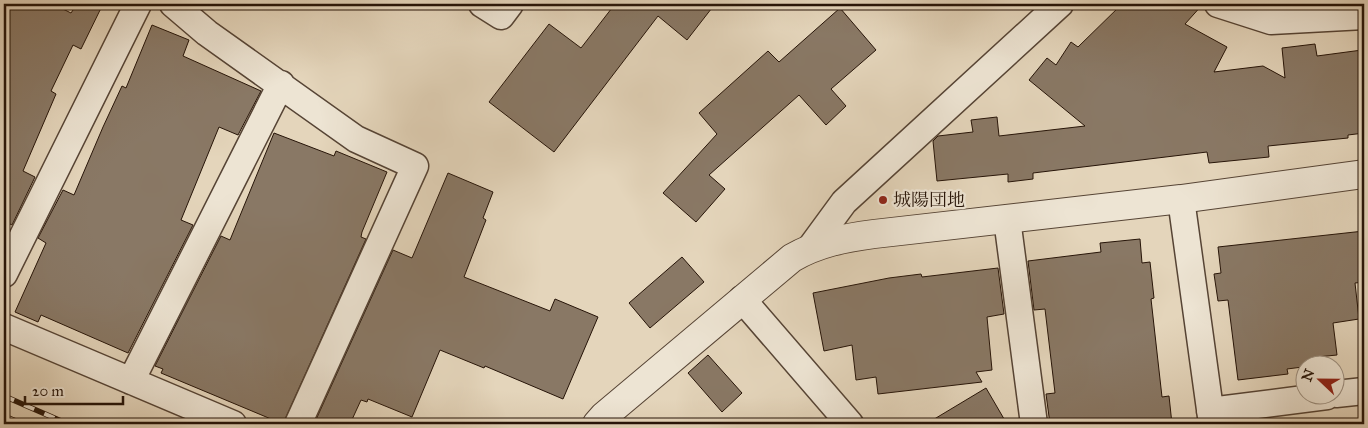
<svg xmlns="http://www.w3.org/2000/svg" width="1368" height="428" font-family="'IM FELL Great Primer','Noto Serif JP',serif">
<rect width="100%" height="100%" fill="#e4d5bb"/>
<filter id="stains"><feTurbulence type="fractalNoise" baseFrequency=".004" numOctaves="4"/><feColorMatrix values="0 0 0 0 .2 0 0 0 0 .09 0 0 0 0 .02 0 0 0 .5 -.17"/></filter>
<radialGradient id="worn" r=".72"><stop offset=".6" stop-color="#630" stop-opacity="0"/><stop offset="1" stop-color="#630" stop-opacity=".3"/></radialGradient>
<!-- building -->
<path fill="#897865" stroke="#261408" d="M 4,4 L 53,4 L 71,13 L 77,4 L 103,4 L 81,49 L 73,45 L 51,91 L 56,94 L 23,171 L 35,177 L 12,225 L 4,221 Z
M 615,4 L 715,4 L 687,40 L 658,16 L 554,152 L 489,102 L 549,24 L 581,48 Z
M 1122,4 L 1203,4 L 1185,24 L 1227,47 L 1214,72 L 1263,66 L 1285,78 L 1282,48 L 1315,44 L 1317,56 L 1362,50 L 1364,133 L 1348,135 L 1348,138 L 1268,146 L 1269,157 L 1209,163 L 1207,152 L 1033,173 L 1033,179 L 1008,182 L 1008,174 L 937,181 L 933,141 L 938,136 L 973,132 L 971,120 L 997,117 L 999,136 L 1085,126 L 1029,80 L 1047,58 L 1056,65 L 1071,42 L 1078,47 Z
M 840,8 L 876,50 L 831,89 L 846,106 L 826,125 L 799,95 L 709,175 L 725,189 L 696,222 L 663,193 L 717,134 L 699,113 L 768,51 L 779,62 Z
M 152,25 L 189,40 L 183,56 L 261,91 L 238,135 L 219,127 L 181,220 L 193,225 L 128,353 L 41,315 L 38,322 L 15,312 L 46,243 L 38,238 L 63,190 L 74,195 L 103,127 L 122,86 L 126,88 Z
M 274,133 L 334,156 L 336,151 L 387,172 L 362,232 L 361,237 L 366,239 L 283,424 L 161,373 L 163,369 L 155,366 L 221,236 L 230,240 Z
M 448,173 L 493,192 L 483,218 L 486,220 L 464,277 L 550,311 L 555,299 L 598,317 L 563,399 L 485,366 L 484,368 L 440,350 L 412,417 L 368,399 L 367,402 L 361,400 L 350,424 L 314,424 L 393,250 L 412,258 Z
M 1364,231 L 1364,282 L 1355,283 L 1359,319 L 1333,323 L 1337,355 L 1317,357 L 1318,365 L 1287,369 L 1288,374 L 1238,380 L 1228,300 L 1218,301 L 1214,274 L 1221,273 L 1218,247 Z
M 1140,239 L 1142,263 L 1150,262 L 1154,298 L 1151,299 L 1162,397 L 1169,396 L 1172,424 L 1050,424 L 1046,394 L 1055,393 L 1045,309 L 1034,310 L 1028,261 L 1101,252 L 1100,243 Z
M 682,257 L 704,282 L 650,328 L 629,303 Z
M 998,268 L 1004,314 L 987,317 L 992,370 L 976,372 L 982,382 L 878,394 L 876,377 L 856,380 L 852,345 L 824,351 L 813,293 L 889,278 L 921,274 L 922,277 Z
M 708,355 L 742,393 L 722,412 L 688,373 Z
M 986,388 L 1007,424 L 926,424 Z"/>
<g fill="none" stroke-linecap="round" stroke-linejoin="round">
<defs>
<path id="minor" d="M 173,4 L 207,33 L 356,139 L 415,166 L 298,424
M 482,4 L 501,16 L 510,4
M 1218,4 L 1271,21 L 1364,16
M 1181,199 L 1212,424
M 1007,219 L 1034,424
M 811,247 L 844,202 L 1060,4
M 4,274 L 138,4
M 742,299 L 850,424
M 4,327 L 233,424
M 131,381 L 281,84
M 1336,394 L 1364,391
M 1210,411 L 1327,396"/>
<path id="tertiary" d="M 597,424 L 604,416 L 792,258 C 818,243 844,238 874,234 L 1181,199 L 1364,174"/>
</defs>
<!-- minor casing -->
<use href="#minor" stroke="#564435" stroke-width="29"/>
<!-- tertiary casing -->
<use href="#tertiary" stroke="#564435" stroke-width="30"/>
<!-- minor -->
<use href="#minor" stroke="#ede4d3" stroke-width="26"/>
<!-- tertiary -->
<use href="#tertiary" stroke="#ede4d3" stroke-width="28"/>
<defs>
<path id="rail" d="M 4,396 L 68,424
M 4,416 L 23,424"/>
</defs>
<!-- rail casing -->
<use href="#rail" stroke="#261408" stroke-width="5.5"/>
<!-- rail -->
<use href="#rail" stroke="#ede4d3" stroke-width="4" stroke-dasharray="11" stroke-linecap="butt"/>
</g>
<!-- markers -->
<circle fill="#8f2418" stroke="#ede4d3" stroke-width="2" cx="883" cy="200" r="5"/>
<g text-anchor="middle" dominant-baseline="central" stroke-width="4.5" stroke-linejoin="round" paint-order="stroke">
<!-- poi labels -->
<g font-size="18" fill="#261408" stroke="#ede4d3" text-anchor="start">
<text x="893" y="200">城陽団地</text>
</g>
</g>
<!-- margin -->
<rect width="1368" height="428" fill="none" stroke="#e4d5bb" stroke-width="20"/>
<rect x="5" y="5" width="1358" height="418" fill="none" stroke="#261408" stroke-width="2.5"/>
<rect x="10" y="10" width="1348" height="408" fill="none" stroke="#261408"/>
<!-- north arrow -->
<g transform="translate(1320 380) rotate(292)"><circle r="24" fill="#ede4d3" stroke="#9d9182"/>
<path d="M0-4L9 19L0 12L-9 19Z" fill="#8f2418"/>
<text y="-8" font-size="14" font-weight="bold" text-anchor="middle" fill="#261408">N</text>
</g>
<!-- scale -->
<path d="M25 396v8h98v-8" fill="none" stroke="#261408" stroke-width="2.5"/>
<text x="32" y="396" font-size="15" fill="#261408" stroke="#ede4d3" stroke-width="4" paint-order="stroke">20 m</text>
<rect width="100%" height="100%" filter="url(#stains)"/>
<rect width="100%" height="100%" fill="url(#worn)"/>
</svg>
